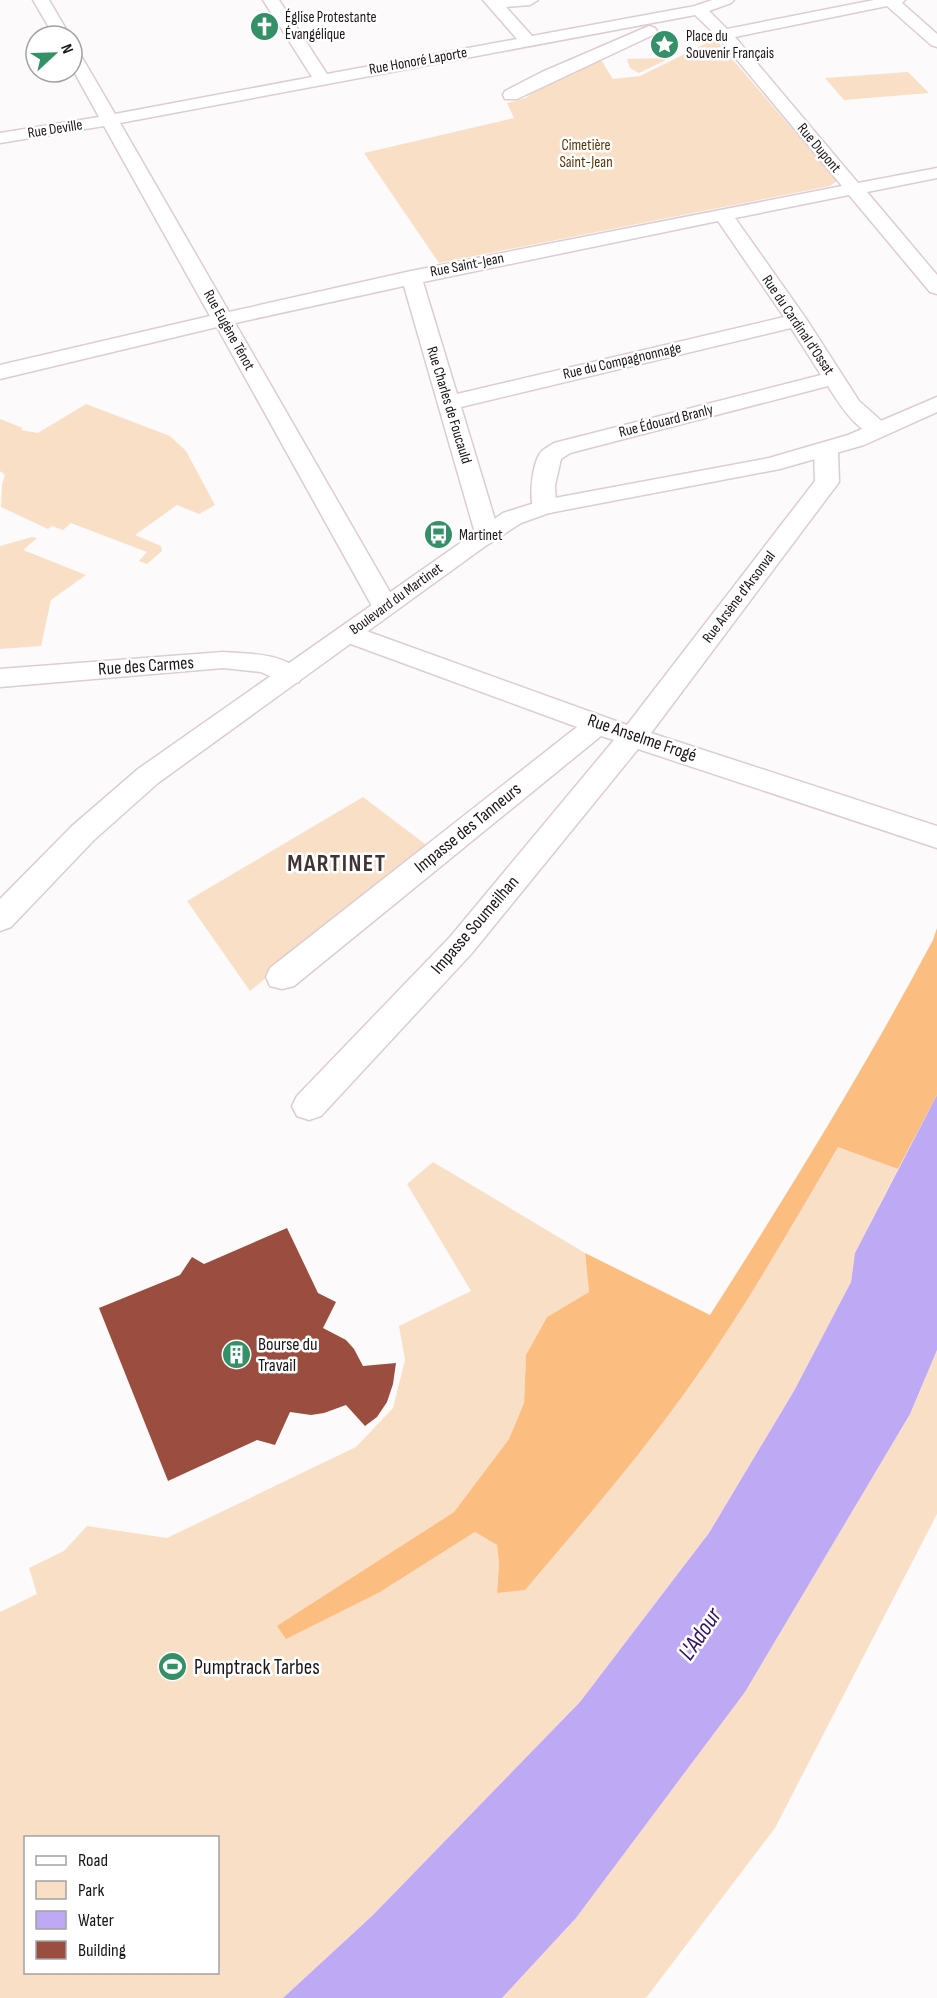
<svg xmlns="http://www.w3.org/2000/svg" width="937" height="1998" font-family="'Sofia Sans Condensed',sans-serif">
<rect width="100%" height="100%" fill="#fdfafb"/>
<!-- green -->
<path fill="#fadfc7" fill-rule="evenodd" d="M 715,39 L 837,181 L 830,186 L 439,263 L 364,153 L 514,118 L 507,103 L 526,98 L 538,87 L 595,61 L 601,60 L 613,79 L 640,76 Z
M 665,58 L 666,60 L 639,73 L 630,68 L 627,59 Z
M 908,72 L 929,93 L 844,100 L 825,78 Z
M 86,404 L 170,436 L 186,451 L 215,505 L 199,514 L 177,505 L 135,535 L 161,546 L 162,551 L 147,564 L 139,561 L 147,552 L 71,523 L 63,530 L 52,526 L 48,529 L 1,507 L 2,484 L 5,475 L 0,471 L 0,419 L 23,428 L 21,430 L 38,433 Z
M 32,537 L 37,538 L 23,550 L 86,575 L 51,600 L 41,646 L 0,649 L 0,546 Z
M 363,797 L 429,847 L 250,991 L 187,901 Z
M 838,1146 L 898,1169 L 855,1253 L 851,1282 L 794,1391 L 709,1533 L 580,1702 L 373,1915 L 283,1998 L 0,1998 L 0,1612 L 37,1594 L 29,1568 L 64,1551 L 87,1526 L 167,1538 L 356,1447 L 393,1408 L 405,1360 L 399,1326 L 471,1291 L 407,1184 L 433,1162 L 585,1253 L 589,1292 L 547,1317 L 526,1355 L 524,1403 L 509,1439 L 454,1512 L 368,1568 L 380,1592 L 475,1532 L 497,1545 L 499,1564 L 497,1593 L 771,1260 ZM 26,1838 L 218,1838 L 218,1972 L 26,1972 Z
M 937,1350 L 937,1514 L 775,1828 L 646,1998 L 502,1998 L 576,1918 L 745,1692 L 910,1414 Z"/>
<!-- forest -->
<path fill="#fcbd80" d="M 937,928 L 937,1095 L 898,1169 L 838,1147 C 791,1227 745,1308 691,1384 C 640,1456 582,1523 525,1590 L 497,1593 L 499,1564 L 497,1545 L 475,1532 L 380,1592 L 286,1639 L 277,1626 L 454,1512 L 509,1439 L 524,1403 L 526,1355 L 547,1317 L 589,1292 L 585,1253 L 710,1315 C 788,1193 865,1068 933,940 Z"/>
<!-- water -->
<path fill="#bda9f4" d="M 937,1095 L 937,1350 L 910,1414 L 745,1692 L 576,1918 L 502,1998 L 283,1998 L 373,1915 L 580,1702 L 709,1533 L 794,1391 L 851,1282 L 855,1253 Z"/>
<!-- building -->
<path fill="#9b4e3f" d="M 287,1228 L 318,1293 L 336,1302 L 323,1328 L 346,1340 L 354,1349 L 363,1366 L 396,1363 L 393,1384 L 387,1402 L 377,1417 L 365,1426 L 346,1405 L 324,1413 L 311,1415 L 290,1412 L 275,1445 L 257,1440 L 168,1481 L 99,1308 L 180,1275 L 192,1257 L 204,1264 Z"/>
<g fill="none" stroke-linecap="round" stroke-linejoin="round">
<defs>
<path id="minor" d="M 33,0 L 49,0 L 70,36 L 54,36 Z
M 263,0 L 279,0 L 327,74 L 517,39 L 483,0 L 538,0 L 530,5 L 506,7 L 532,36 L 695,6 L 712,0 L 734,0 L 731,3 L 709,11 L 727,29 L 874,0 L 905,0 L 902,3 L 937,34 L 937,47 L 931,45 L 887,6 L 735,37 L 858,183 L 937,168 L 937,178 L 867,192 L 937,275 L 937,294 L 930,292 L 849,195 L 735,218 L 807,320 L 859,401 L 886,425 L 889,430 L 886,435 C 862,441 840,405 828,386 L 570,453 L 561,459 L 555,485 L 556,507 L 553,512 L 544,514 L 535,512 C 528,501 532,461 542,451 C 545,448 550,446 554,443 L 821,375 L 791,328 L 461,407 L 499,533 L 496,538 L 487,540 L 478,538 L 475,533 L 404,286 L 235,323 L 398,606 L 394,612 L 385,614 L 376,612 L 372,606 L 217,327 L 0,379 L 0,365 L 210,316 L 104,126 L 0,143 L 0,133 L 99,117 L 72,68 L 72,49 L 80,54 L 115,114 L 312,77 ZM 695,15 L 718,37 L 842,186 L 411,271 L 229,312 L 120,123 ZM 718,221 L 784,317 L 457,394 L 423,282 Z
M 649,26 L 655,28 L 657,31 L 655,34 L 517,99 L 505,99 L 503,95 L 505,91 L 542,72 Z
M 826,443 L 834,445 L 838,450 L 839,482 L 651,733 L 937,826 L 937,848 L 638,749 L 472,953 L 321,1116 L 309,1120 L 297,1116 L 292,1106 L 297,1096 L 450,937 L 614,740 L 601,736 L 294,986 L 282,989 L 270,986 L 266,977 L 270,968 L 577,727 L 340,640 L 336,634 L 340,628 L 349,626 L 358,628 L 627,725 L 815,481 L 814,450 L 818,445 Z
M 223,652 C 248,654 287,652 303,676 L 299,682 L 289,685 L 261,672 L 223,668 L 0,687 L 0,669 Z"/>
<path id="major" d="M 937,397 L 937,412 L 864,445 L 780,469 L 549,513 L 521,523 L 484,547 L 158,783 L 94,840 L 11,927 L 0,931 L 0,899 L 72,826 L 138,769 L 503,513 L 544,500 L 769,458 L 848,435 Z"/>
</defs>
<!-- minor casing -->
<use href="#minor" stroke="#ddccd0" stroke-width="3"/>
<!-- major casing -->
<use href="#major" stroke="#ddccd0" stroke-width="3"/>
<!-- minor -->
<use href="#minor" fill="#fff" fill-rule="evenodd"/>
<!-- major -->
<use href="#major" fill="#fff" fill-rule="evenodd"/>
</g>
<!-- icons -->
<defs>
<symbol id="church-disc" viewBox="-11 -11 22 22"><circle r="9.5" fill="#339067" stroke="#fff"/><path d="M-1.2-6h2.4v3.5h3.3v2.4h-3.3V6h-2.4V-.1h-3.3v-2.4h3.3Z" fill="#fff"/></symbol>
<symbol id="sight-disc" viewBox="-11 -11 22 22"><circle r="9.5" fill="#339067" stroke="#fff"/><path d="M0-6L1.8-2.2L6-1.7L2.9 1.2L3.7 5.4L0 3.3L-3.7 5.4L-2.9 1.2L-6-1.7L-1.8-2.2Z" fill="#fff"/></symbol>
<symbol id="bus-disc" viewBox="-11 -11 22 22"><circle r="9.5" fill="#339067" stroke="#fff"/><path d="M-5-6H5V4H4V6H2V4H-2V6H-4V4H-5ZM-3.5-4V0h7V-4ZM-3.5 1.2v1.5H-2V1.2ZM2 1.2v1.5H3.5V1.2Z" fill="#fff"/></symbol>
<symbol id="building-disc" viewBox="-11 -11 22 22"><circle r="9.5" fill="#339067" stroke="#fff"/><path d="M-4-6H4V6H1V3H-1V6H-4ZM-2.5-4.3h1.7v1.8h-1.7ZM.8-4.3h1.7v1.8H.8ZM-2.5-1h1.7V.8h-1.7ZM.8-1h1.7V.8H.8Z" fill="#fff"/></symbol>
<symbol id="stadium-disc" viewBox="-11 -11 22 22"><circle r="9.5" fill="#339067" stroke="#fff"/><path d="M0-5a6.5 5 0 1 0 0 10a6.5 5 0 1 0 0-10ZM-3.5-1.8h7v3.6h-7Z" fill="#fff"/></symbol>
</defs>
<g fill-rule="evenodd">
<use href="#church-disc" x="248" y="10" width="33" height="33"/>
<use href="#sight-disc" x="648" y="28" width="33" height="33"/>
<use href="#bus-disc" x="422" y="518" width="33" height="33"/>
<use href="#building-disc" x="220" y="1338" width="33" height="33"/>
<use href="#stadium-disc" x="156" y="1650" width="33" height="33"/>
</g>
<g text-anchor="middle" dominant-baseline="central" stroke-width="5" stroke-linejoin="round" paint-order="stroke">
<!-- far-poi labels -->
<g font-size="15" fill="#1b1516" stroke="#fff" text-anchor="start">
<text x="285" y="17">Église Protestante<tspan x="285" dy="17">Évangélique</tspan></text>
<text x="686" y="36">Place du<tspan x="686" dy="17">Souvenir Français</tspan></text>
<text x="459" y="535">Martinet</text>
</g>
<!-- far-street labels -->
<g font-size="15" fill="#1b1516" stroke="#fff">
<text transform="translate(418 61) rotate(-10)">Rue Honoré Laporte</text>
<text transform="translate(55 129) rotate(-9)">Rue Deville</text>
<text transform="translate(819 148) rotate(50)">Rue Dupont</text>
<text transform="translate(467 265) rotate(-11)">Rue Saint-Jean</text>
<text transform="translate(798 325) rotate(56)">Rue du Cardinal d'Ossat</text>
<text transform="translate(229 330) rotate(61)">Rue Eugène Ténot</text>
<text transform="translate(622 361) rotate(-13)">Rue du Compagnonnage</text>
<text transform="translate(449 405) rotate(73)">Rue Charles de Foucauld</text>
<text transform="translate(666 421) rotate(-14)">Rue Édouard Branly</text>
<text transform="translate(739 597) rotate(-53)">Rue Arsène d'Arsonval</text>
<text transform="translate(396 599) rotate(-36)">Boulevard du Martinet</text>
</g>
<!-- far-park labels -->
<g font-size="15" fill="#5b3300" stroke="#fff">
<text x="586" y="145">Cimetière<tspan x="586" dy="17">Saint-Jean</tspan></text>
</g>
<!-- street labels -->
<g font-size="18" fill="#1b1516" stroke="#fff">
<text transform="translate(146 666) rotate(-4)">Rue des Carmes</text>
<text transform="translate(642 738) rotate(19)">Rue Anselme Frogé</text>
<text transform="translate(468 828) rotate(-39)">Impasse des Tanneurs</text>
<text transform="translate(475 925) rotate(-49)">Impasse Soumeilhan</text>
</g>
<!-- poi labels -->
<g font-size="18" fill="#1b1516" stroke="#fff" text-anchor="start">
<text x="258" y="1344">Bourse du<tspan x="258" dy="21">Travail</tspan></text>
</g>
<!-- near-poi labels -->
<g font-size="21" fill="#1b1516" stroke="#fff" text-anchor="start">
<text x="194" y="1667">Pumptrack Tarbes</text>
</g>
<!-- district labels -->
<g font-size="24" font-weight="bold" letter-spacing="1.5" fill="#403336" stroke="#fff">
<text x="337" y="863">MARTINET</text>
</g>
<!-- near-water labels -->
<g font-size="24" font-style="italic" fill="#361267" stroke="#fff">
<text transform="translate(700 1634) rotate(-56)">L'Adour</text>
</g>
</g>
<!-- legend -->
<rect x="24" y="1836" width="195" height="138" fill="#ffffff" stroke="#a4a1a2" stroke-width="1.5"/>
<rect x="36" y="1856" width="30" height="9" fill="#ffffff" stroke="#a4a1a2" stroke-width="1.5"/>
<text x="78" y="1866" font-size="18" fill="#1b1516">Road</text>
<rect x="36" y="1881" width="30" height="18" fill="#fadfc7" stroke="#a4a1a2" stroke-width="1.5"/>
<text x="78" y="1896" font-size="18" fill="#1b1516">Park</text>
<rect x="36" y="1911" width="30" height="18" fill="#bda9f4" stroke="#a4a1a2" stroke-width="1.5"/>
<text x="78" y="1926" font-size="18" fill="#1b1516">Water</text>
<rect x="36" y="1941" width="30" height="18" fill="#9b4e3f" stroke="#a4a1a2" stroke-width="1.5"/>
<text x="78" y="1956" font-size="18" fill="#1b1516">Building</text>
<!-- north arrow -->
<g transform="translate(54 54) rotate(68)"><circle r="28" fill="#ffffff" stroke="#a4a1a2" stroke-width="1.5"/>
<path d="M0-4.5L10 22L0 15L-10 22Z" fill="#339067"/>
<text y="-9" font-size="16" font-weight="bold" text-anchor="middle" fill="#1b1516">N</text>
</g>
</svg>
